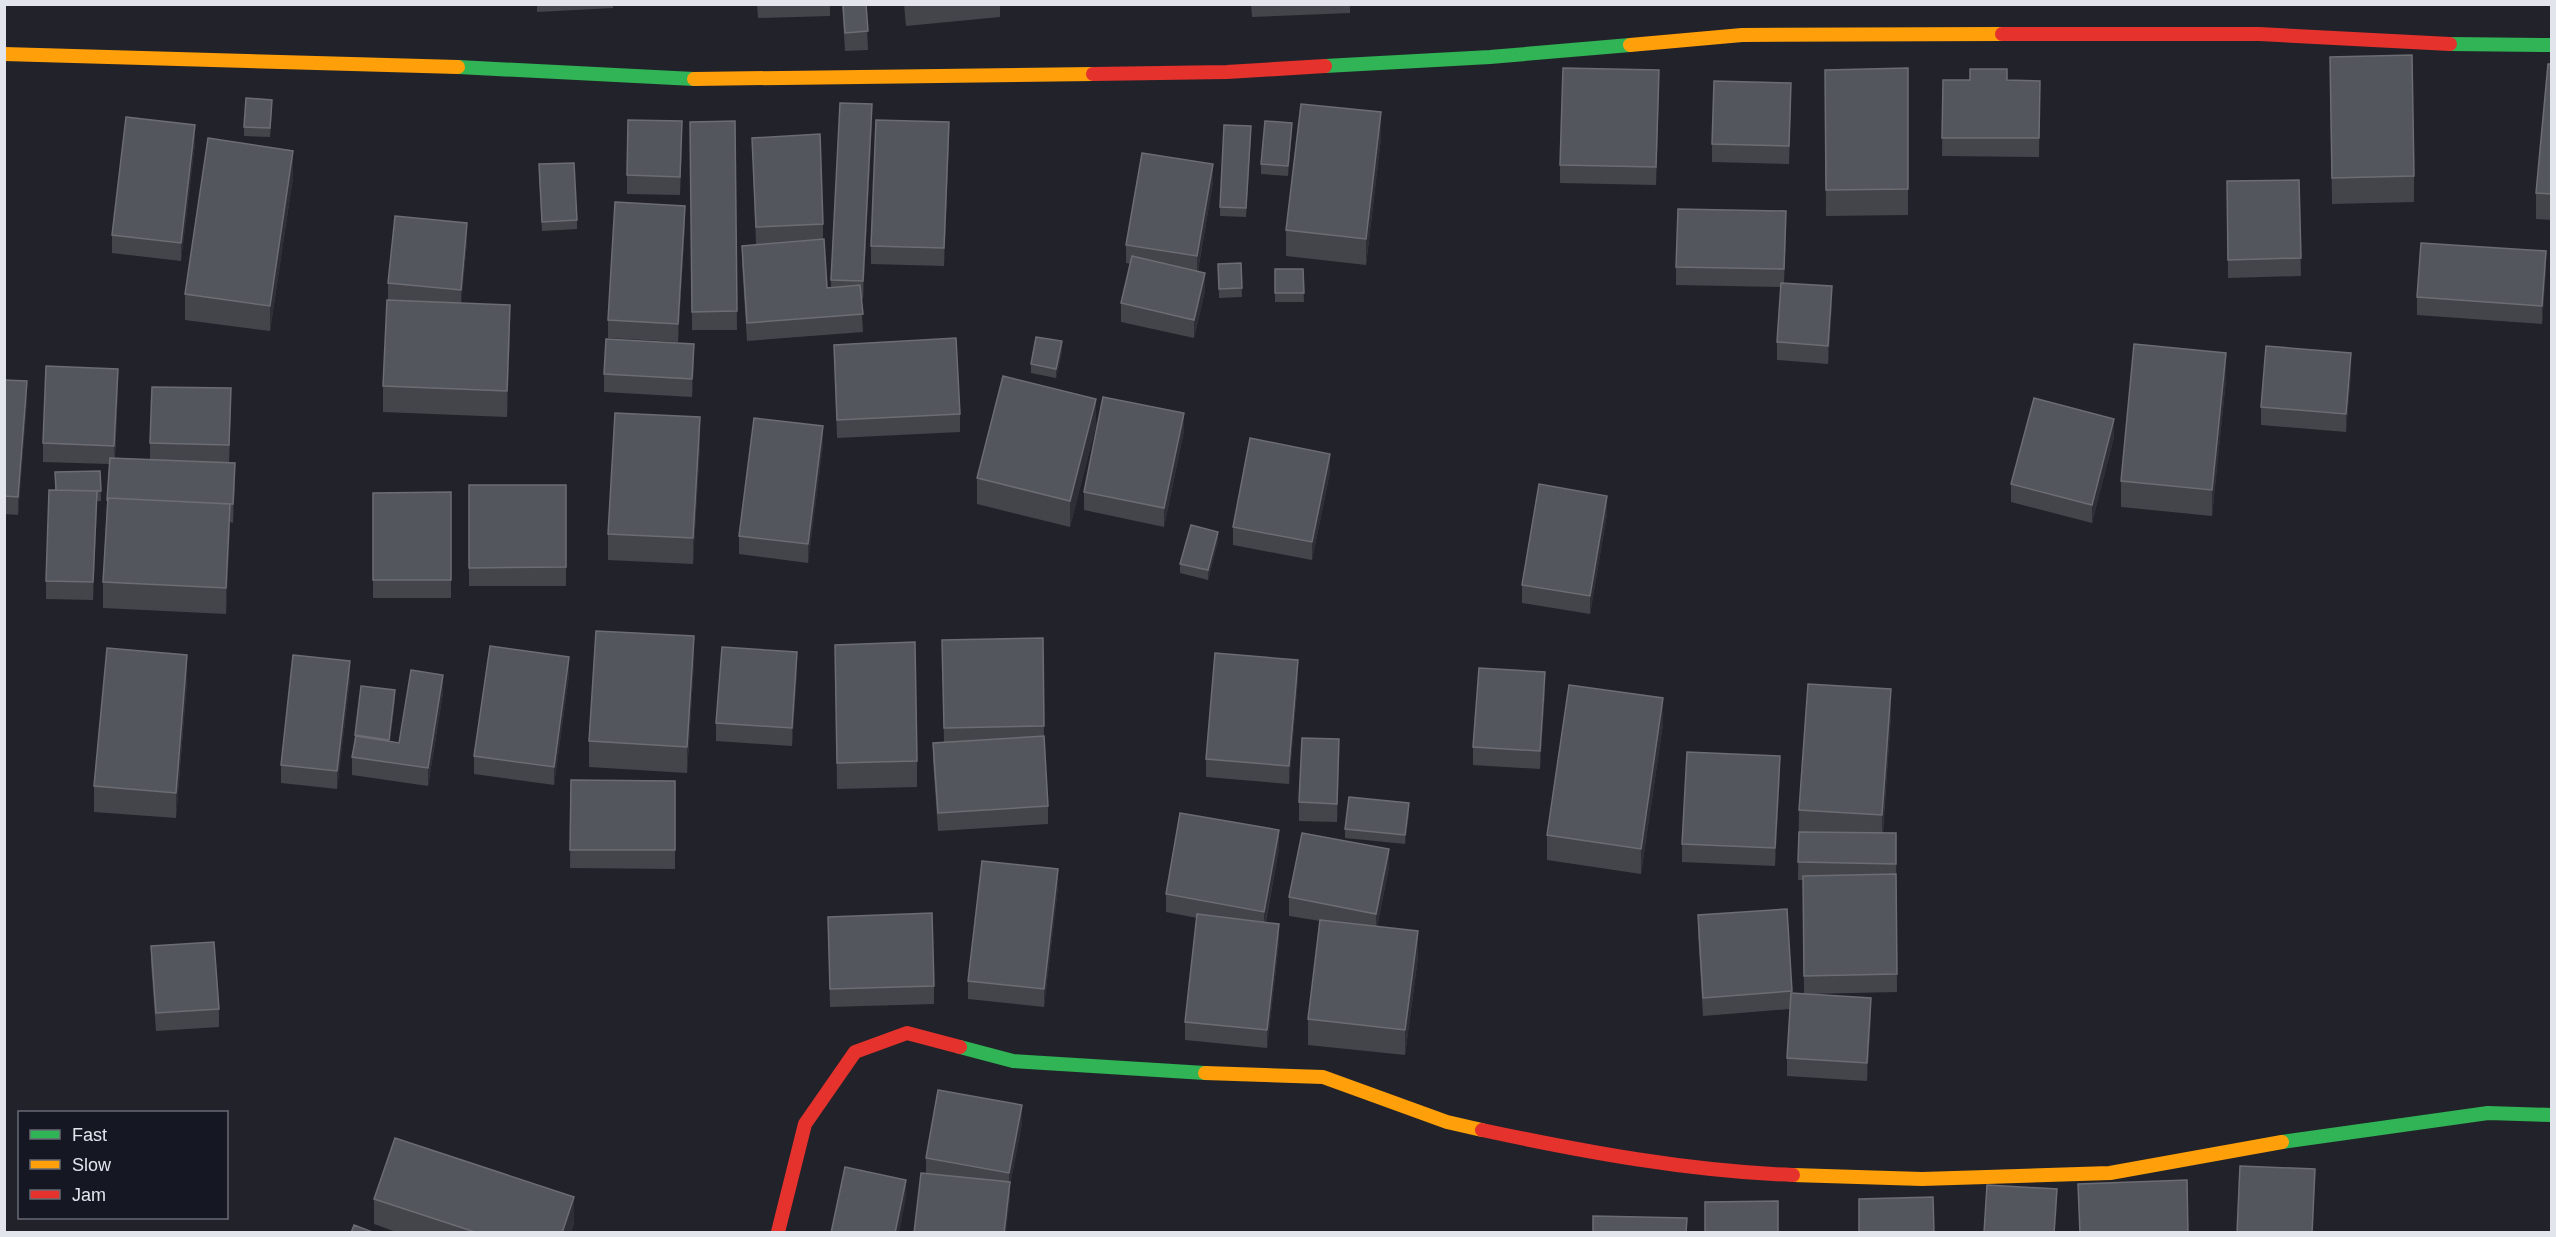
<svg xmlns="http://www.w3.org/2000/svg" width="2556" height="1237" font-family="Arial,sans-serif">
<rect width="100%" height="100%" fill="#22232a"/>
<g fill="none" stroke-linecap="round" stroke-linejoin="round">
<!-- fast -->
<path stroke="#30b455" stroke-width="14" d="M 2450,44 L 2552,45
M 1325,66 L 1490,57 L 1630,45
M 458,67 L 694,79
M 960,1047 L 1013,1061 L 1205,1073
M 2282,1142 L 2488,1113 L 2552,1115"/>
<!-- slow -->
<path stroke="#ff9f0a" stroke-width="14" d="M 1630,45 L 1742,35 L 2002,34
M 4,54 L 458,67
M 694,79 L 1093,74
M 1205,1073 L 1323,1077 L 1447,1122 L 1482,1130
M 1793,1175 L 1922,1179 L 2110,1173 L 2282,1142"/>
<!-- jam -->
<path stroke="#e5322d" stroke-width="14" d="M 2002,34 L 2259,34 L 2450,44
M 1093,74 L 1227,72 L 1325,66
M 1482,1130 C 1585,1152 1688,1171 1793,1175
M 778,1232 L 805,1124 L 855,1052 L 907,1033 L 960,1047"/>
</g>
<!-- wall -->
<path fill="#43454b" d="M 537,4 L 613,4 L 613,8 L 537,12 Z
M 757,4 L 830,4 L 830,16 L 758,18 Z
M 842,4 L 866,4 L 868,50 L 845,51 Z
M 904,4 L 1000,4 L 1000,17 L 906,26 Z
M 1251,4 L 1350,4 L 1350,13 L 1252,17 Z
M 2552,64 L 2552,220 L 2536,219 L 2536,193 Z
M 1908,68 L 1908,215 L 1826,216 L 1825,70 Z
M 1943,80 L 2040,81 L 2039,157 L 1942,156 Z
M 2330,83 L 2414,176 L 2414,202 L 2332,204 Z
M 1659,88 L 1656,185 L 1560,183 L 1560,165 Z
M 1791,101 L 1789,164 L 1712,162 L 1712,144 Z
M 272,109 L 270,137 L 244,136 L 244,127 Z
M 735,121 L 737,330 L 692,330 L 690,122 Z
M 872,122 L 863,299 L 861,299 L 863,332 L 747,341 L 742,264 L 742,246 L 756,245 L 752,138 L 823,224 L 823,239 L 827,288 L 831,288 L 831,280 Z
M 1292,132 L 1288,176 L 1261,174 L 1261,164 Z
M 1251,135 L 1246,217 L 1220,216 L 1220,207 Z
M 1381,138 L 1366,265 L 1286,256 L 1286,230 Z
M 682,139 L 680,195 L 627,194 L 627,175 Z
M 949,140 L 944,266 L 871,264 L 871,246 Z
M 195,143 L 181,261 L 112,253 L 112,235 Z
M 539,174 L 577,220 L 577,229 L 542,231 Z
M 293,177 L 270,331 L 185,320 L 185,294 Z
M 2299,180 L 2301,276 L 2228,278 L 2227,181 Z
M 1213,182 L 1198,271 L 1205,291 L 1194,338 L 1121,322 L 1121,303 L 1131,264 L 1126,263 L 1126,245 Z
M 685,224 L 678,342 L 608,338 L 608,320 Z
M 1786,230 L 1784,283 L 1832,304 L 1828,364 L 1777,360 L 1777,342 L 1781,287 L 1676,285 L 1676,267 Z
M 467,241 L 461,303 L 510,331 L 507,417 L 383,412 L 383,386 L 388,300 L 388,283 Z
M 1241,263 L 1242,297 L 1219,298 L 1218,264 Z
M 1275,269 L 1303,269 L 1304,302 L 1275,302 Z
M 2546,269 L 2542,324 L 2417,315 L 2417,297 Z
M 834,345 L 960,414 L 960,432 L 837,438 Z
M 1062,351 L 1056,378 L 1031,373 L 1031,364 Z
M 694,362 L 692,397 L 604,392 L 604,374 Z
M 2351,372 L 2346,432 L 2261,425 L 2261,407 Z
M 2226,379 L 2212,516 L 2121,507 L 2121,481 Z
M 4,380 L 27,399 L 18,515 L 4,514 Z
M 118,387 L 115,458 L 150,460 L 150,443 L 231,406 L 229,463 L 235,481 L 233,523 L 230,522 L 226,614 L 103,608 L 103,582 L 109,464 L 43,462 L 43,443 Z
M 1096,425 L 1070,527 L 977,504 L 977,478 Z
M 1184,431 L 1164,527 L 1084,510 L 1084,492 Z
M 2114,437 L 2092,523 L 2011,502 L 2011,484 Z
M 700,443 L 693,564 L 608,560 L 608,534 Z
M 823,444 L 808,563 L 739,554 L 739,536 Z
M 100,471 L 101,501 L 97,501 L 93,600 L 46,599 L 46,581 L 56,490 Z
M 1330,472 L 1312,560 L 1233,545 L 1233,527 Z
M 469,485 L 566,485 L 566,586 L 469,586 Z
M 451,492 L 451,598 L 373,598 L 373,493 Z
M 1607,514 L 1590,614 L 1522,603 L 1522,585 Z
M 1218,541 L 1208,580 L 1180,573 L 1180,564 Z
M 1043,638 L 1044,736 L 1048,806 L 1048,824 L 938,831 L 933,761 L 933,743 L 944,743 L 942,640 Z
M 835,645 L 917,761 L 917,787 L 837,789 Z
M 694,662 L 687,773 L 589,767 L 589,741 Z
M 797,671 L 792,746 L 716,741 L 716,723 Z
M 569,675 L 554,785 L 474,774 L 474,756 Z
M 1298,678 L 1289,784 L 1206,777 L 1206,759 Z
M 350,679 L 337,789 L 281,783 L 281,765 Z
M 187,681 L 176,818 L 94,812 L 94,786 Z
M 1545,690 L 1540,769 L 1473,765 L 1473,747 Z
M 443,693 L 428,786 L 352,775 L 352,757 L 355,735 L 395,700 L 390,741 L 399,743 Z
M 1891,715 L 1883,833 L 1896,833 L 1897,992 L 1809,994 L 1871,1016 L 1867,1081 L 1787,1076 L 1787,1058 L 1790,1009 L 1703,1016 L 1698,933 L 1698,915 L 1787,909 L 1792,993 L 1804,994 L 1803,880 L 1798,880 L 1799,810 Z
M 1663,724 L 1641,874 L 1547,860 L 1547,835 Z
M 1339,757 L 1337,822 L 1299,821 L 1299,802 Z
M 1780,774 L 1775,866 L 1682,862 L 1682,844 Z
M 571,780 L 675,781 L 675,869 L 570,868 Z
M 1409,813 L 1405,844 L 1345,838 L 1345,829 Z
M 1279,848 L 1266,922 L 1279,942 L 1267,1048 L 1185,1040 L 1185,1022 L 1197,918 L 1166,912 L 1166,894 Z
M 1389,867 L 1377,927 L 1418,957 L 1405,1055 L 1308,1045 L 1308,1019 L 1320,921 L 1289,916 L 1289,897 Z
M 1058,887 L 1044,1007 L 968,999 L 968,981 Z
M 828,917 L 934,986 L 934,1004 L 830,1007 Z
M 151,946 L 219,1009 L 219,1027 L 156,1031 L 151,964 Z
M 1022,1123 L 1010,1185 L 1010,1200 L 926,1173 L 926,1158 Z
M 374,1199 L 574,1223 L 571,1233 L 399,1233 L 374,1224 Z"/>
<!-- shaded-wall -->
<path fill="#2f3037" d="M 872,104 L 872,122 L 863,299 L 863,281 Z
M 1381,112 L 1381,138 L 1366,265 L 1366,239 Z
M 949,122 L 949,140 L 944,266 L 944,248 Z
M 1292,123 L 1292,132 L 1288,176 L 1288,166 Z
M 195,125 L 195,143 L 181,261 L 181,243 Z
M 293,151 L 293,177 L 270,331 L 270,306 Z
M 1213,164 L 1213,182 L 1197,275 L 1197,256 Z
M 685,206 L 685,224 L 678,342 L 678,324 Z
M 467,223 L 467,241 L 461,308 L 461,290 Z
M 2546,251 L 2546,269 L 2542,324 L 2542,306 Z
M 1205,273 L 1205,291 L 1194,338 L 1194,320 Z
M 1832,286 L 1832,304 L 1828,364 L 1828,346 Z
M 510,305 L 510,331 L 507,417 L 507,391 Z
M 1062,341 L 1062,351 L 1056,378 L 1056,369 Z
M 694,344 L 694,362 L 692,397 L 692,379 Z
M 2226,353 L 2226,379 L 2212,516 L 2212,490 Z
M 2351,353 L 2351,372 L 2346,432 L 2346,414 Z
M 118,369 L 118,387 L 114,464 L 114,446 Z
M 27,381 L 27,399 L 18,515 L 18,497 Z
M 1096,399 L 1096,425 L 1070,527 L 1070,501 Z
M 1184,413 L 1184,431 L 1164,527 L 1164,508 Z
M 700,417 L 700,443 L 693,564 L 693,538 Z
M 2114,419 L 2114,437 L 2092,523 L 2092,505 Z
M 823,426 L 823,444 L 808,563 L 808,544 Z
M 1330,454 L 1330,472 L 1312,560 L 1312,542 Z
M 235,463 L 235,481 L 233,523 L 233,504 Z
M 97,491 L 97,509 L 93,600 L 93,582 Z
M 1607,496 L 1607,514 L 1590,614 L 1590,596 Z
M 230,504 L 230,530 L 226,614 L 226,588 Z
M 1218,532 L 1218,541 L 1208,580 L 1208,570 Z
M 694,636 L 694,662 L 687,773 L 687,747 Z
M 797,652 L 797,671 L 792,746 L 792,728 Z
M 187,655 L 187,681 L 176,818 L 176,793 Z
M 569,657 L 569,675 L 554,785 L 554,767 Z
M 1298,660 L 1298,678 L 1289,784 L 1289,766 Z
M 350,661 L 350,679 L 337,789 L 337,771 Z
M 1545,672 L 1545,690 L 1540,769 L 1540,751 Z
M 443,675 L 443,693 L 428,786 L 428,768 Z
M 1891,689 L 1891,715 L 1882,841 L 1882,815 Z
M 395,690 L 395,700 L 389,749 L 389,740 Z
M 1663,698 L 1663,724 L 1641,874 L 1641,849 Z
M 1339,739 L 1339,757 L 1337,822 L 1337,804 Z
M 1780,756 L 1780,774 L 1775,866 L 1775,848 Z
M 1409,803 L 1409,813 L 1405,844 L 1405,835 Z
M 1279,830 L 1279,848 L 1264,930 L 1264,912 Z
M 1389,849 L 1389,867 L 1376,932 L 1376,914 Z
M 1058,869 L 1058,887 L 1044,1007 L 1044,989 Z
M 1279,924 L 1279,942 L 1267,1048 L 1267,1030 Z
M 1418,931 L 1418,957 L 1405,1055 L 1405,1030 Z
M 1871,998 L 1871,1016 L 1867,1081 L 1867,1063 Z
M 1022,1105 L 1022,1123 L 1010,1185 L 1010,1200 L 1006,1233 L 1004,1233 L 1009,1191 L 1009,1173 Z
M 2315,1169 L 2315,1187 L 2313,1233 L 2312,1233 Z
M 906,1180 L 906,1198 L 899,1233 L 895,1233 Z
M 2057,1189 L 2057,1207 L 2055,1233 L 2054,1233 Z
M 574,1197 L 574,1223 L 571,1233 L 562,1233 Z"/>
<!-- building -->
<path fill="#54565d" stroke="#6b6d73" stroke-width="1.5" d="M 843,4 L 866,4 L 868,31 L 845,33 Z
M 2412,55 L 2414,176 L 2332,178 L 2330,57 Z
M 2548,64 L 2552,64 L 2552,194 L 2536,193 Z
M 1563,68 L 1659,70 L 1656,167 L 1560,165 Z
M 1908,68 L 1908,189 L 1826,190 L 1825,70 Z
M 1970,69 L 2007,69 L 2007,80 L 2040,81 L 2039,138 L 1942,138 L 1943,80 L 1970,80 Z
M 1714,81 L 1791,83 L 1789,146 L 1712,144 Z
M 246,98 L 272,100 L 270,128 L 244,127 Z
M 840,103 L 872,104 L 863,281 L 831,280 Z
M 1301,104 L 1381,112 L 1366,239 L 1286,230 Z
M 126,117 L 195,125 L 181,243 L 112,235 Z
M 628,120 L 682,121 L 680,177 L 627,175 Z
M 876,120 L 949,122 L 944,248 L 871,246 Z
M 735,121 L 737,311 L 692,312 L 690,122 Z
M 1265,121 L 1292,123 L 1288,166 L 1261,164 Z
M 1224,125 L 1251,126 L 1246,208 L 1220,207 Z
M 820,134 L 823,224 L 756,227 L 752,138 Z
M 208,138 L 293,151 L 270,306 L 185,294 Z
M 1142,153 L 1213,164 L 1197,256 L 1126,245 Z
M 574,163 L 577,220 L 542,222 L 539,164 Z
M 2299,180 L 2301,258 L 2228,260 L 2227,181 Z
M 615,202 L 685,206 L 678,324 L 608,320 Z
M 1678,209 L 1786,211 L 1784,269 L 1676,267 Z
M 395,216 L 467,223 L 461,290 L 388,283 Z
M 824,239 L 827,288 L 860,285 L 863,314 L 747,323 L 742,246 Z
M 2421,243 L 2546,251 L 2542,306 L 2417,297 Z
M 1132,256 L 1205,273 L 1194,320 L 1121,303 Z
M 1241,263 L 1242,288 L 1219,289 L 1218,264 Z
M 1275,269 L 1303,269 L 1304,293 L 1275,293 Z
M 1781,283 L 1832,286 L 1828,346 L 1777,342 Z
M 387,300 L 510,305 L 507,391 L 383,386 Z
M 1036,337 L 1062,341 L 1056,369 L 1031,364 Z
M 956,338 L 960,414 L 837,420 L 834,345 Z
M 606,339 L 694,344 L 692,379 L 604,374 Z
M 2134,344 L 2226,353 L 2212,490 L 2121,481 Z
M 2266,346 L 2351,353 L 2346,414 L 2261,407 Z
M 46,366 L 118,369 L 114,446 L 43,443 Z
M 1003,376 L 1096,399 L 1070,501 L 977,478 Z
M 4,380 L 27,381 L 18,497 L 4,496 Z
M 152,387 L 231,388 L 229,445 L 150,443 Z
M 1103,397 L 1184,413 L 1164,508 L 1084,492 Z
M 2034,398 L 2114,419 L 2092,505 L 2011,484 Z
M 615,413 L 700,417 L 693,538 L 608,534 Z
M 754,418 L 823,426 L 808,544 L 739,536 Z
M 1250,438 L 1330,454 L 1312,542 L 1233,527 Z
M 110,458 L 235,463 L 233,504 L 108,498 L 108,500 L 107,500 Z
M 100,471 L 101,491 L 56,490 L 55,472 Z
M 1539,484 L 1607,496 L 1590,596 L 1522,585 Z
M 469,485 L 566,485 L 566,567 L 469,568 Z
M 49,490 L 97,491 L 93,582 L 46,581 Z
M 451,492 L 451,580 L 373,580 L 373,493 Z
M 108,498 L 230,504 L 226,588 L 103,582 Z
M 1191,525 L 1218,532 L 1208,570 L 1180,564 Z
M 596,631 L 694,636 L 687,747 L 589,741 Z
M 1043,638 L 1044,726 L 944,728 L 942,640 Z
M 915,642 L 917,761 L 837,763 L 835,645 Z
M 490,646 L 569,657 L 554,767 L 474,756 Z
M 722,647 L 797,652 L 792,728 L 716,723 Z
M 107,648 L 187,655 L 176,793 L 94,786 Z
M 1215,653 L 1298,660 L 1289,766 L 1206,759 Z
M 293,655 L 350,661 L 337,771 L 281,765 Z
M 1479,668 L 1545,672 L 1540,751 L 1473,747 Z
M 411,670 L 443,675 L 428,768 L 352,757 L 356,736 L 399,743 Z
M 1808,684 L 1891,689 L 1882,815 L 1799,810 Z
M 1569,685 L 1663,698 L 1641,849 L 1547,835 Z
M 361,686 L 395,690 L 389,740 L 355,735 Z
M 1044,736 L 1048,806 L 938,813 L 933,743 Z
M 1302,738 L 1339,739 L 1337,804 L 1299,802 Z
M 1687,752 L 1780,756 L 1775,848 L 1682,844 Z
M 571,780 L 675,781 L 675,850 L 570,850 Z
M 1349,797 L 1409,803 L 1405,835 L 1345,829 Z
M 1180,813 L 1279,830 L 1264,912 L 1166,894 Z
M 1799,832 L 1896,833 L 1896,864 L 1798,862 Z
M 1302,833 L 1389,849 L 1376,914 L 1289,897 Z
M 982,861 L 1058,869 L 1044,989 L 968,981 Z
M 1896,874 L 1897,974 L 1804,976 L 1803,876 Z
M 1787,909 L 1792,991 L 1703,998 L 1698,915 Z
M 932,913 L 934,986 L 830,989 L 828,917 Z
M 1197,914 L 1279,924 L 1267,1030 L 1185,1022 Z
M 1320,920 L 1418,931 L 1405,1030 L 1308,1019 Z
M 214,942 L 219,1009 L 156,1013 L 151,946 Z
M 1791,993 L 1871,998 L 1867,1063 L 1787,1058 Z
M 938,1090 L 1022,1105 L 1009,1173 L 926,1158 Z
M 395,1138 L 574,1197 L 562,1233 L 478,1233 L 374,1199 Z
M 2240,1166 L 2315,1169 L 2312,1233 L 2237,1233 Z
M 845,1167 L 906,1180 L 895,1233 L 831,1233 Z
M 921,1173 L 1010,1182 L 1004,1233 L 914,1233 Z
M 2187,1180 L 2188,1233 L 2080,1233 L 2078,1184 Z
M 1987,1185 L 2057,1189 L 2054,1233 L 1984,1233 Z
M 1933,1197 L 1934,1233 L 1859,1233 L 1859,1199 Z
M 1778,1201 L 1778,1233 L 1705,1233 L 1705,1202 Z
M 1593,1216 L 1687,1218 L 1686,1233 L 1593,1233 Z
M 354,1225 L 375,1233 L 351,1233 Z"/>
<!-- border -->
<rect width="2556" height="1237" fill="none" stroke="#e3e5ed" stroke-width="12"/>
<!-- legend -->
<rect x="18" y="1111" width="210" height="108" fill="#151823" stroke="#676a74" stroke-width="1.5"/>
<rect x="30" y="1130" width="30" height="9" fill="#30b455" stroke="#676a74" stroke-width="1.5"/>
<text x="72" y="1141" font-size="18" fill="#e3e5ed">Fast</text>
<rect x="30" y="1160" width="30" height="9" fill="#ff9f0a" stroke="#676a74" stroke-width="1.5"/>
<text x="72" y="1171" font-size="18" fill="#e3e5ed">Slow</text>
<rect x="30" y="1190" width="30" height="9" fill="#e5322d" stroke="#676a74" stroke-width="1.5"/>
<text x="72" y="1201" font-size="18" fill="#e3e5ed">Jam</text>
</svg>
